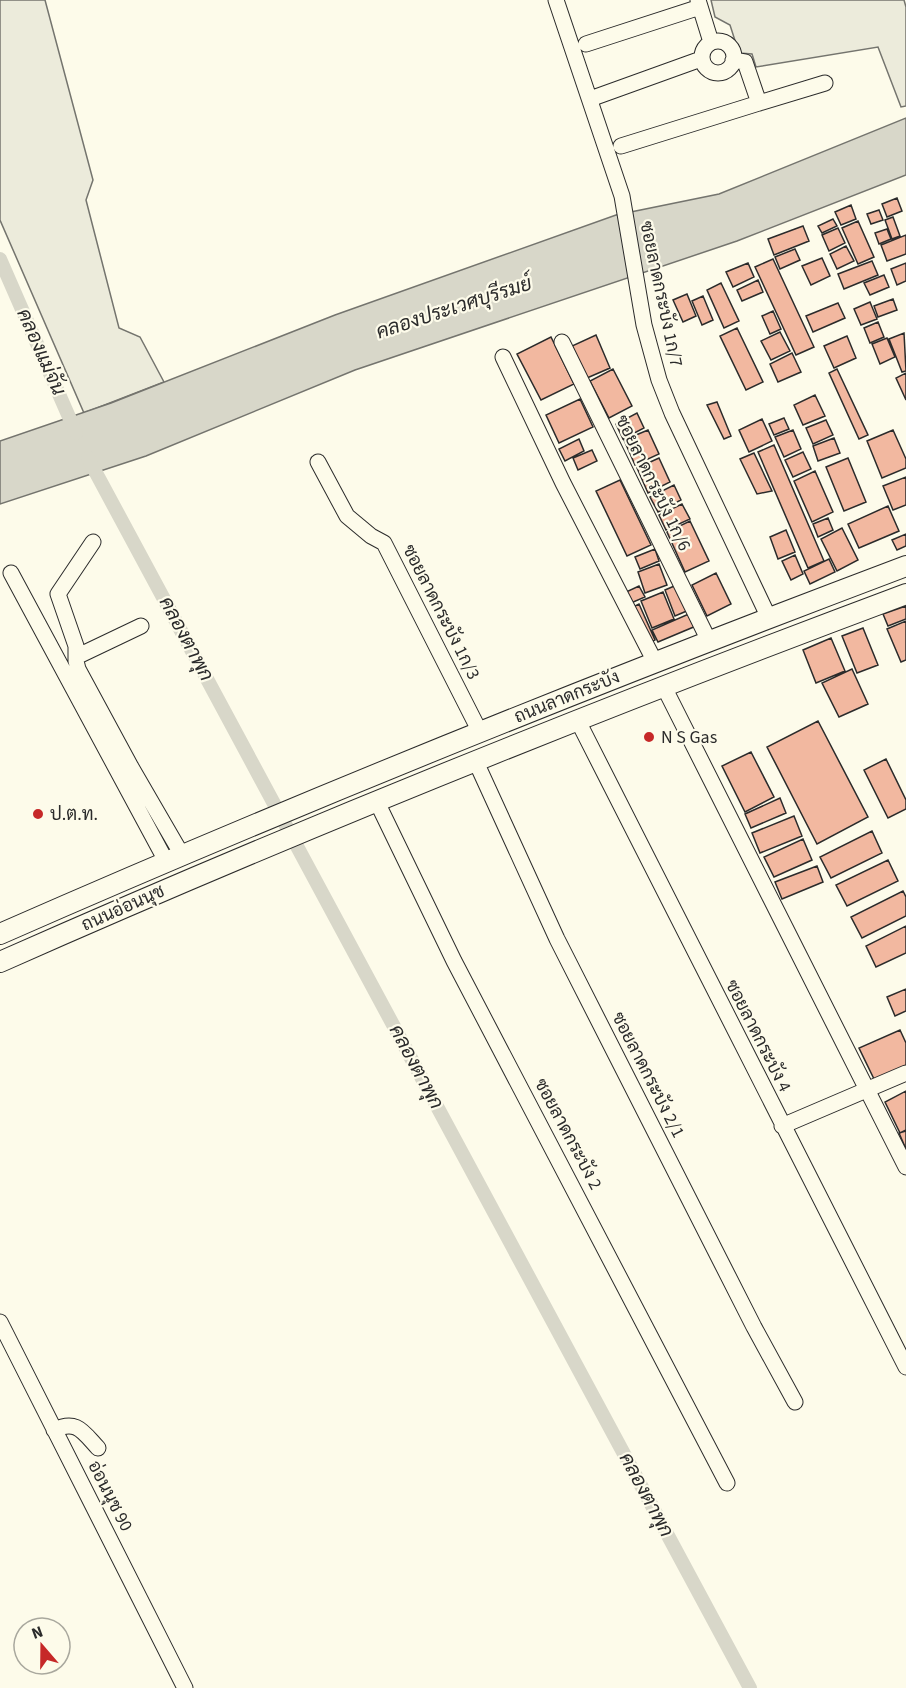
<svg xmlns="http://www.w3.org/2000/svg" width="906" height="1688" font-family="'Source Sans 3',Sarabun,sans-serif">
<rect width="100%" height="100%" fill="#fdfbea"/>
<!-- green -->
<path fill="#ecebdb" stroke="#74746e" stroke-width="1.5" d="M 0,0 L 45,0 L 93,180 L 86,200 L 119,328 L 140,337 L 164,382 L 84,413 L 0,220 Z
M 711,0 L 904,0 L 906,7 L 906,106 L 901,107 L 878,47 L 756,67 L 752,54 L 739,53 L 730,25 L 715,17 Z"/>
<!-- water -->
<path fill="#d8d7c9" stroke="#74746e" stroke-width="1.5" d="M 906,118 L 906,175 L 737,241 L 355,370 L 146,456 L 0,504 L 0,441 L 111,403 L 335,315 L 616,215 L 719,194 Z"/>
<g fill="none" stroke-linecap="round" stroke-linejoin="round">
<!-- canal -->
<path stroke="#d8d7c9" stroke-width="14" d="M 0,259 L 76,433
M 88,458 L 750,1688"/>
</g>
<!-- building -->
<path fill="#f2b8a0" stroke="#2b2b2b" stroke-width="1.5" d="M 897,198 L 902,211 L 887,217 L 882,204 Z
M 851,205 L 856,219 L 841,225 L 835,212 Z
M 879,210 L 883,220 L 871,224 L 867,214 Z
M 893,217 L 900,236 L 892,239 L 885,220 Z
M 833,219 L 837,226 L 822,233 L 818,226 Z
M 858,221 L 874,257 L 858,264 L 842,228 Z
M 803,226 L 809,241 L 774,255 L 768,239 Z
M 838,228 L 845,243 L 829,251 L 822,235 Z
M 887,229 L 891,239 L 879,244 L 875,233 Z
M 906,235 L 906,254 L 887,261 L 881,245 Z
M 846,246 L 854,261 L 837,269 L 830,254 Z
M 795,249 L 800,260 L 780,269 L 775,257 Z
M 822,258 L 830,276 L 811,285 L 802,266 Z
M 773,259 L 814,347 L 796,355 L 755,267 Z
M 872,261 L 878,275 L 844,289 L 838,274 Z
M 748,263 L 754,277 L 733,287 L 726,272 Z
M 906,263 L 906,281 L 897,285 L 891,269 Z
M 884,275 L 889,287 L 870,295 L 864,283 Z
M 758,280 L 763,292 L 742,301 L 737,290 Z
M 721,283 L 739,321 L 724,328 L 707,290 Z
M 687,294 L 696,316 L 683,322 L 673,300 Z
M 703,296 L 713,320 L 702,325 L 692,301 Z
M 893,299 L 897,310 L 878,317 L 874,306 Z
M 870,302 L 877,319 L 861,325 L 854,309 Z
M 838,303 L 845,318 L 813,332 L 806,316 Z
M 773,311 L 781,329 L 770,334 L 762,316 Z
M 878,322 L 884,337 L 870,343 L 864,328 Z
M 737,328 L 763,382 L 746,390 L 720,336 Z
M 780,332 L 790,351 L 771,360 L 761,341 Z
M 904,333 L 906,371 L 902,372 L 889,339 Z
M 596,335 L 610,368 L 587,378 L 572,346 Z
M 847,336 L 856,358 L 834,368 L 824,346 Z
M 551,337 L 574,384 L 541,400 L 517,354 Z
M 887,338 L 895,357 L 880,364 L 872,344 Z
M 792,353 L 801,372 L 778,382 L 770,364 Z
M 613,369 L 632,406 L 609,418 L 590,381 Z
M 837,369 L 868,435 L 859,439 L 829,373 Z
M 906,373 L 906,400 L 896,378 Z
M 815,395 L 825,416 L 803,425 L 794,405 Z
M 580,399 L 593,427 L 559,443 L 546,415 Z
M 717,402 L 731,436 L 724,439 L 707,405 Z
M 637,413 L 644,428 L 623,439 L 616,424 Z
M 784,418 L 789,429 L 774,435 L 769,424 Z
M 762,419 L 772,441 L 749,452 L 739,430 Z
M 826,420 L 833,435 L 813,444 L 806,428 Z
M 648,430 L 659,454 L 635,465 L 624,440 Z
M 793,430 L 801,449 L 784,457 L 775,437 Z
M 893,430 L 906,459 L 906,468 L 882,478 L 867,441 Z
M 834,438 L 840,453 L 818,461 L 813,446 Z
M 579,439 L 584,451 L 565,461 L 559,449 Z
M 774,445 L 824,561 L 808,568 L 758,452 Z
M 592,450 L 597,461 L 578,470 L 573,458 Z
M 803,452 L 811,469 L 793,477 L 785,460 Z
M 754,453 L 772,491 L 757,494 L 740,459 Z
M 659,458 L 670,482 L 648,493 L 637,468 Z
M 848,458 L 866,502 L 844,511 L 826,467 Z
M 815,471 L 833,512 L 812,522 L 794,481 Z
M 906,477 L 906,505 L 893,510 L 883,486 Z
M 620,480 L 651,545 L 627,556 L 596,491 Z
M 674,485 L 681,500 L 658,512 L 650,497 Z
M 682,504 L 690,519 L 666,530 L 659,515 Z
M 888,506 L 899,531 L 859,548 L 848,524 Z
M 828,518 L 833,530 L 818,537 L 813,524 Z
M 690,521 L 709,561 L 685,572 L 667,532 Z
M 842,528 L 858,560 L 837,571 L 821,539 Z
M 786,530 L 795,552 L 778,559 L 770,537 Z
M 906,534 L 906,546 L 897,550 L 892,540 Z
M 655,549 L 659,561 L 640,569 L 635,557 Z
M 795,555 L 803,574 L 791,580 L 782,561 Z
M 829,559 L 835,572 L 810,584 L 804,571 Z
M 659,564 L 667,585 L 645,593 L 638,572 Z
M 716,573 L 731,604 L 707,616 L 692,585 Z
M 679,584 L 689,610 L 675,616 L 665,590 Z
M 639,586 L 645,597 L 631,603 L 626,592 Z
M 663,592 L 674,619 L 652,628 L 641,601 Z
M 639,604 L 655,640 L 649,643 L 633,607 Z
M 906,606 L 906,619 L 888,626 L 883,614 Z
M 691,613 L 696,626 L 658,642 L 652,630 Z
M 906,621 L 906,660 L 901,662 L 887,629 Z
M 863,628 L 878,665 L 857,673 L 842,636 Z
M 831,638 L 845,671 L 816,683 L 803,650 Z
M 852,669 L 868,704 L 839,717 L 822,683 Z
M 818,721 L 868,817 L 817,844 L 767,747 Z
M 751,752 L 774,797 L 745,812 L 722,766 Z
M 886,759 L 906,800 L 906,809 L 888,818 L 864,770 Z
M 780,798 L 786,813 L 751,828 L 745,814 Z
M 794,816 L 802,836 L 760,853 L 752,833 Z
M 872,831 L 882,853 L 831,878 L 820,857 Z
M 803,839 L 812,860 L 774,877 L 764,857 Z
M 888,860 L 898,881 L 847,906 L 836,885 Z
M 817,866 L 823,882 L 782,899 L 775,882 Z
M 903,891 L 906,897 L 906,916 L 862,938 L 851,917 Z
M 906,926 L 906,953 L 876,967 L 866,946 Z
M 906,989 L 906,1011 L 895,1016 L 887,997 Z
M 900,1030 L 906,1043 L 906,1067 L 875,1081 L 859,1048 Z
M 906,1091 L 906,1130 L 900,1133 L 885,1102 Z
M 906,1131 L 906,1149 L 899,1133 Z"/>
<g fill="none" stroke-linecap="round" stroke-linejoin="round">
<defs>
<path id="minor" d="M 556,0 L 622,196 L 644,325 L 659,380 L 672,413 L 769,618
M 698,0 L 711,42
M702 57a16 16 0 1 1 32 0a16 16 0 1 1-32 0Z
M 586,44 L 700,7
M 590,99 L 701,59
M 759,103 L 825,83
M 621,146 L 759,103 L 745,62 L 733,60
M 562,342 L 709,641
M 503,357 L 563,483 L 655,662
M 318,462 L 347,516 L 371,536 L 384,543 L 480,732
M 93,542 L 58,594 L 76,646 L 76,661 L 78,669 L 131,767 L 182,855
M 11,573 L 166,861
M 76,657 L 141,626
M 664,687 L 906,1167
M 578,721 L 906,1367
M 476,762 L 557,939 L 754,1327 L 795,1402
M 377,802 L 454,961 L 727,1483
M 782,1126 L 906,1073
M 0,1322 L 185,1688
M 54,1430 C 77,1419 83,1432 98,1448"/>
<path id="major" d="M 0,934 C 298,803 601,681 906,566
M 0,962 C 298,830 601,708 906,594"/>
</defs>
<!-- minor casing -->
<use href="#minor" stroke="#2b2b2b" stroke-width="17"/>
<!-- major casing -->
<use href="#major" stroke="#2b2b2b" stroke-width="22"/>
<!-- minor -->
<use href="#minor" stroke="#fdfbea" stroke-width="15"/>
<!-- major -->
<use href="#major" stroke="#fdfbea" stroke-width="20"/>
</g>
<!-- markers -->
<g fill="#c62828" stroke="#fdfbea" stroke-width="2">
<circle cx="649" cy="737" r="6"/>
<circle cx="38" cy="814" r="6"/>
</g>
<g text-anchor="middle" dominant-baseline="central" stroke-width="4.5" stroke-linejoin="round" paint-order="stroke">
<!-- street labels -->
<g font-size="18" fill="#2b2b2b" stroke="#fdfbea">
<text transform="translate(661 294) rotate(78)">ซอยลาดกระบัง 1ก/7</text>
<text transform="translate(653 483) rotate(64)">ซอยลาดกระบัง 1ก/6</text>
<text transform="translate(441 612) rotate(63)">ซอยลาดกระบัง 1ก/3</text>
<text transform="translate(567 697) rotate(-22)">ถนนลาดกระบัง</text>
<text transform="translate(123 908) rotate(-24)">ถนนอ่อนนุช</text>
<text transform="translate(758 1036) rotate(63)">ซอยลาดกระบัง 4</text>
<text transform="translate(648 1075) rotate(63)">ซอยลาดกระบัง 2/1</text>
<text transform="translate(568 1134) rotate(62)">ซอยลาดกระบัง 2</text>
<text transform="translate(110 1496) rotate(63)">อ่อนนุช 90</text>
</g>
<!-- poi labels -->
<g font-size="18" fill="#2b2b2b" stroke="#fdfbea" text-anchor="start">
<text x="661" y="737">N S Gas</text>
<text x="50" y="814">ป.ต.ท.</text>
</g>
<!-- water labels -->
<g font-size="20" font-style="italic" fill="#2b2b2b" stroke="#fdfbea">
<text transform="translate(454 308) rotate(-18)">คลองประเวศบุรีรมย์</text>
<text transform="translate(41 352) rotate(66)">คลองแม่จัน</text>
<text transform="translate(186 639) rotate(62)">คลองตาพุก</text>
<text transform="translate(416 1067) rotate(62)">คลองตาพุก</text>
<text transform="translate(646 1495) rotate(62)">คลองตาพุก</text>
</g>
</g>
<!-- north arrow -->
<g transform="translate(42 1646) rotate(340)"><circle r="28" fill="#fdfbea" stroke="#a9a89e" stroke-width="1.5"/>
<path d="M0-4.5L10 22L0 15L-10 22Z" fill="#c62828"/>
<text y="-9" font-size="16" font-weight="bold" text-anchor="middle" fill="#2b2b2b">N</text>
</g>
</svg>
